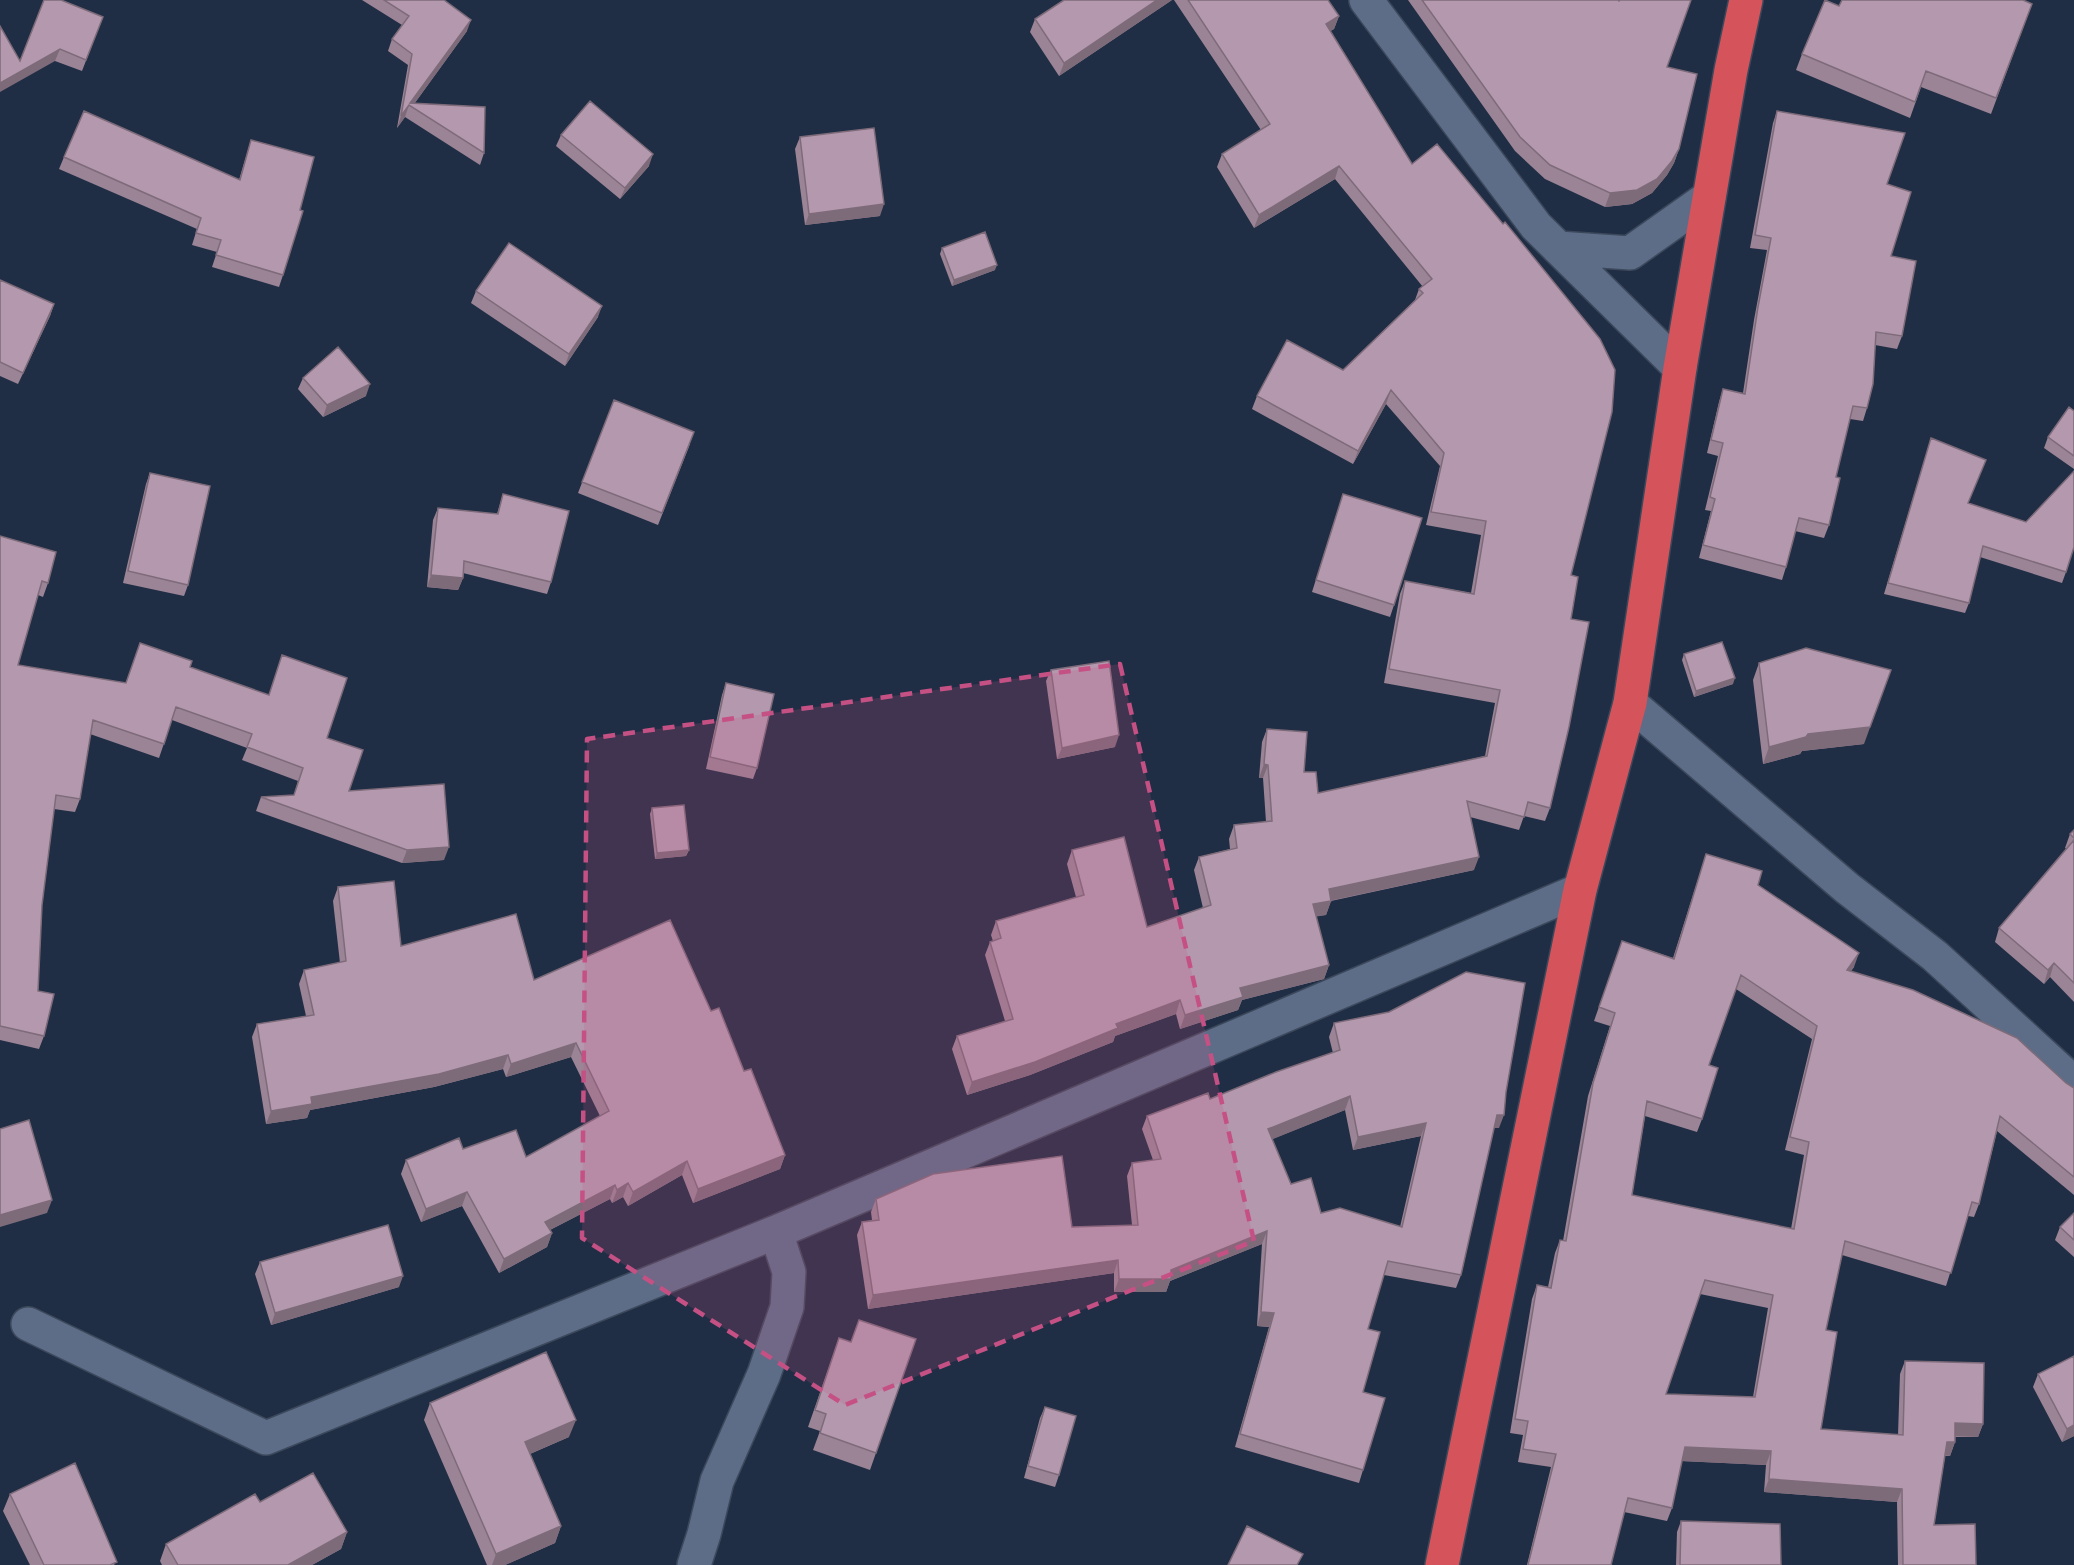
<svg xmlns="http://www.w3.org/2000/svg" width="2074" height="1565" font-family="'Crimson Pro',serif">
<rect width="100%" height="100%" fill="#202e45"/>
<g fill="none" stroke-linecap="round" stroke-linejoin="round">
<defs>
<path id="minor" d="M 1366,0 L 1536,226 L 1680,368
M 1558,248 L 1630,253 L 1709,197
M 1630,703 L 1847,888 L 1935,956 L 2074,1083
M 28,1324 L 266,1438 L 776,1232 L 1580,890
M 694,1565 L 704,1534 L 717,1481 L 764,1374 L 787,1307 L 789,1272 L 776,1232"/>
<path id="highway" d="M 1442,1565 L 1580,890 L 1630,703 L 1680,368 L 1731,70 L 1746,0"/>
</defs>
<!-- minor casing -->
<use href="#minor" stroke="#3c485b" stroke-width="36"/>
<!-- highway casing -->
<use href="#highway" stroke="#3c485b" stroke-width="36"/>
<!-- minor -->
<use href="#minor" stroke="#5d6d87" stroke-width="33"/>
<!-- highway -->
<use href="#highway" stroke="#d5535a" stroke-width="33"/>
</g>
<!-- wall -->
<path fill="#9b8496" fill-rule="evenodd" d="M 362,0 L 444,0 L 467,31 L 414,104 L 484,153 L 480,165 L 405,117 L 397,128 L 408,65 L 388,51 L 392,39 L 402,25 Z
M 1172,0 L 1059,76 L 1030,32 L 1035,19 Z
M 1174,0 L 1328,0 L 1339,16 L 1334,29 L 1330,31 L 1571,575 L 1571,619 L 1550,808 L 1545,821 L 1524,816 L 1519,830 L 1470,817 L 1474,870 L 1331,901 L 1326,915 L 1316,916 L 1329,965 L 1324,979 L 1242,1000 L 1238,1010 L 1180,1029 L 1176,1014 L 1115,1036 L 1113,1042 L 1030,1075 L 967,1095 L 952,1049 L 957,1036 L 1005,1021 L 985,955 L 990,942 L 993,941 L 991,935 L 996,921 L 1076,897 L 1067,864 L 1072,850 L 1147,927 L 1203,908 L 1194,870 L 1199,857 L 1230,849 L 1229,839 L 1234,825 L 1266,822 L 1263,778 L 1259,778 L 1262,742 L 1267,729 L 1304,772 L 1318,793 L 1485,756 L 1495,703 L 1384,683 L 1400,594 L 1405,581 L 1471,593 L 1481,535 L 1426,525 L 1440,466 L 1386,404 L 1353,464 L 1252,409 L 1257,396 L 1343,370 L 1415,300 L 1419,289 L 1423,287 L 1335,179 L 1254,228 L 1217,167 L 1222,154 L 1261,130 Z
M 1408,0 L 1618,0 L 1667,67 L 1679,149 L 1674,163 L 1667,175 L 1652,193 L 1632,204 L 1605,207 L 1545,179 L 1515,151 Z
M 2032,4 L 1991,114 L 1921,87 L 1910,118 L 1796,70 L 1802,54 L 1839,6 Z
M 103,17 L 82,71 L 55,61 L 20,61 Z
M 1777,111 L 1887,184 L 1891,256 L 1902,336 L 1897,349 L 1875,345 L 1867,408 L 1863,421 L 1850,419 L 1836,477 L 1829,525 L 1824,538 L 1795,531 L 1786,567 L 1782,580 L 1699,558 L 1711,511 L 1705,510 L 1718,456 L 1707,453 L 1719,402 L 1723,389 L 1743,393 L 1754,320 L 1767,250 L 1750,248 L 1773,123 Z
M 561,135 L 649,166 L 620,199 L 556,146 Z
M 800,137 L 880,216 L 805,225 L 795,149 Z
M 251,140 L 300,210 L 283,275 L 279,287 L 212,267 L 217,252 L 192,245 L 197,229 L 59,169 L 64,157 L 239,180 Z
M 942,248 L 995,270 L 952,286 L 940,254 Z
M 0,280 L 54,304 L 50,316 L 18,384 L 0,376 Z
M 476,291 L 598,317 L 565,366 L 471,303 Z
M 303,378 L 366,396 L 323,417 L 298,389 Z
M 614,400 L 690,444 L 658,525 L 578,493 Z
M 2074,411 L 2074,469 L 2044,448 L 2048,437 Z
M 1931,438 L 1969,503 L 2066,572 L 2062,583 L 1980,557 L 1969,603 L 1965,613 L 1884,594 Z
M 150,473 L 188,585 L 184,596 L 123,583 L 146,484 Z
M 503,494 L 551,582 L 547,594 L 463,573 L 463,578 L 458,590 L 427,587 L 433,520 L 438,508 L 497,514 Z
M 1343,494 L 1394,605 L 1390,617 L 1312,592 Z
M 0,536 L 48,583 L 43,597 L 38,595 L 18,665 L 126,683 L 190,667 L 327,738 L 349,791 L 444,860 L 402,863 L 256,811 L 261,797 L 294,795 L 298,781 L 242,760 L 247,748 L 172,720 L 159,758 L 90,734 L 80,799 L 75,812 L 54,809 L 42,905 L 38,991 L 44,1036 L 39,1049 L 0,1040 Z
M 1684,654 L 1733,684 L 1694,697 L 1682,660 Z
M 1759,663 L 1864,744 L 1802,751 L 1800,754 L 1763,764 L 1753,680 Z
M 1051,670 L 1115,747 L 1057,759 L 1046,681 Z
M 726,683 L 757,768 L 753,779 L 706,769 L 722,695 Z
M 652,808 L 689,850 L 686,856 L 655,859 L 650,814 Z
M 2074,830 L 2074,1002 L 2050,977 L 2044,984 L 1995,942 L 1999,928 L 2067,849 L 2065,848 L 2070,834 Z
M 1706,854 L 1758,885 L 1854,967 L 1851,971 L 2074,1088 L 2074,1195 L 1997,1131 L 1979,1204 L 1974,1217 L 1968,1216 L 1946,1286 L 1842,1255 L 1826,1330 L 1821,1429 L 1898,1435 L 1900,1374 L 1905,1361 L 1983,1424 L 1978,1437 L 1955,1437 L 1955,1442 L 1950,1456 L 1945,1456 L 1934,1525 L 1976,1565 L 1898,1565 L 1897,1502 L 1764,1492 L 1766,1465 L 1682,1461 L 1672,1508 L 1667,1521 L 1624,1512 L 1611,1565 L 1527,1565 L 1551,1467 L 1518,1462 L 1523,1435 L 1510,1433 L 1532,1299 L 1537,1285 L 1548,1287 L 1555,1253 L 1560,1240 L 1563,1241 L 1588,1096 L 1610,1026 L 1594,1021 L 1622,941 L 1673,958 ZM 1736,989 L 1812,1039 L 1785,1150 L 1804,1155 L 1791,1229 L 1632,1195 L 1645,1116 L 1697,1132 L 1702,1119 L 1709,1065 ZM 1700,1294 L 1768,1308 L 1753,1397 L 1666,1394 Z
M 338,887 L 401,946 L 534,980 L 711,1011 L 744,1071 L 785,1155 L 780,1169 L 693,1203 L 682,1175 L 628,1206 L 623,1197 L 612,1203 L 610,1199 L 550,1230 L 552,1233 L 547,1247 L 499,1273 L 462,1206 L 421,1222 L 401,1174 L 406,1160 L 463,1149 L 526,1157 L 600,1116 L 571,1057 L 506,1077 L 503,1069 L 434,1087 L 310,1110 L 307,1118 L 266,1124 L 252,1037 L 257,1024 L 306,1016 L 299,984 L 304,970 L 340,963 L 333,901 Z
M 1334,1023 L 1499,1128 L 1494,1128 L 1461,1275 L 1456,1288 L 1384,1275 L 1368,1329 L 1363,1392 L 1363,1470 L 1359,1483 L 1235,1447 L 1269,1327 L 1257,1326 L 1262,1244 L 1170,1281 L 1166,1292 L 1114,1292 L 1114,1273 L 868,1309 L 857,1235 L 862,1222 L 872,1220 L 871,1212 L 876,1199 L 1072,1227 L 1132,1225 L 1127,1176 L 1132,1163 L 1153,1160 L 1142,1129 L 1147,1116 L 1210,1099 L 1333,1053 L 1329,1037 ZM 1345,1110 L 1353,1150 L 1421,1136 L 1400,1227 L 1321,1213 L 1291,1184 L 1272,1139 Z
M 2074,1213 L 2074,1257 L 2055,1240 L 2060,1227 Z
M 260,1262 L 399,1287 L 271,1325 L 255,1274 Z
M 839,1338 L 851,1342 L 916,1339 L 870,1470 L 813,1450 L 820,1431 L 808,1427 Z
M 2074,1356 L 2074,1436 L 2062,1442 L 2033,1387 L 2038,1374 Z
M 430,1403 L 569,1437 L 530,1454 L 561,1526 L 555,1543 L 505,1565 L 487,1565 L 424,1420 Z
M 1045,1407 L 1059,1475 L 1055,1487 L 1024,1478 L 1040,1418 Z
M 10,1494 L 115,1565 L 30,1565 L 3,1511 Z
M 260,1502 L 347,1532 L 341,1549 L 312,1565 L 162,1565 L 160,1561 L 166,1544 Z
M 1681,1521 L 1781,1565 L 1676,1565 L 1677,1532 Z"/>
<!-- shaded-wall -->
<path fill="#7e6b7a" d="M 1157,0 L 1172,0 L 1059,76 L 1064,63 Z
M 1339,16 L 1334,29 L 1321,37 L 1326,24 Z
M 471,20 L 467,31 L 412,107 L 410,103 Z
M 60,49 L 55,61 L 0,92 L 0,83 Z
M 409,105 L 405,117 L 397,128 L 401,116 Z
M 1679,149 L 1674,163 L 1667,175 L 1652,193 L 1632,204 L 1605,207 L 1610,193 Z
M 653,154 L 649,166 L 620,199 L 625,188 Z
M 1339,166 L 1335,179 L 1254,228 L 1259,215 Z
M 884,204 L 880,216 L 805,225 L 809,214 Z
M 997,265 L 995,270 L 952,286 L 954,280 Z
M 54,304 L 50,316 L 18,384 L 23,373 Z
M 602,306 L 598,317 L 565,366 L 569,354 Z
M 370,384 L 366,396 L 323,417 L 327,405 Z
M 1391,390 L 1386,404 L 1353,464 L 1358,451 Z
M 431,575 L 463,578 L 458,590 L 427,587 Z
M 1891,670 L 1864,744 L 1802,751 L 1800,754 L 1763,764 L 1769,747 L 1808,734 Z
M 1735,678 L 1733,684 L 1694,697 L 1696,691 Z
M 1119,735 L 1115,747 L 1057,759 L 1062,748 Z
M 1264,764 L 1268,765 L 1263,778 L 1259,778 Z
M 449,847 L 444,860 L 402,863 L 407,850 Z
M 689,850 L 686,856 L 655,859 L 657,853 Z
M 1479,857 L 1474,870 L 1324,902 L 1331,901 L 1326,915 L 1308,918 L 1313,904 L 1329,889 Z
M 1859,953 L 1854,967 L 1842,983 L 1847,970 Z
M 2054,963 L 2050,977 L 2044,984 L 2048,970 Z
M 1329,965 L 1324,979 L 1242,1000 L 1238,1010 L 1180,1029 L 1185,1015 L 1240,988 Z
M 1180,1000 L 1176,1014 L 1115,1036 L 1113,1042 L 1030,1075 L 967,1095 L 972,1082 L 1116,1024 Z
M 576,1043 L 571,1057 L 506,1077 L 511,1064 Z
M 508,1055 L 503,1069 L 434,1087 L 310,1110 L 307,1118 L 266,1124 L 271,1111 L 311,1097 Z
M 1350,1096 L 1345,1110 L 1263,1143 L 1268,1129 Z
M 1497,1115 L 1504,1115 L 1499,1128 L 1492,1128 Z
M 1426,1123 L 1421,1136 L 1353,1150 L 1358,1137 Z
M 785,1155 L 780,1169 L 693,1203 L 698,1189 Z
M 687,1161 L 682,1175 L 628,1206 L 633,1192 Z
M 628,1183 L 623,1197 L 612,1203 L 617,1190 Z
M 615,1185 L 610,1199 L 540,1235 L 545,1222 Z
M 467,1192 L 462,1206 L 421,1222 L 426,1209 Z
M 52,1200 L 47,1213 L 0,1227 L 0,1215 Z
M 1267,1231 L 1262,1244 L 1170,1281 L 1166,1292 L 1114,1292 L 1119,1279 L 1171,1270 Z
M 552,1233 L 547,1247 L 499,1273 L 504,1259 Z
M 1118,1260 L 1114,1273 L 868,1309 L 873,1295 Z
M 403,1276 L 399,1287 L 271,1325 L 275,1313 Z
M 1261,1312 L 1274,1313 L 1269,1327 L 1257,1326 Z
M 576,1420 L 569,1437 L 518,1459 L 525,1442 Z
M 1955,1423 L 1983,1424 L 1978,1437 L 1951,1436 Z
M 2074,1425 L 2074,1436 L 2062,1442 L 2067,1429 Z
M 1947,1442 L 1955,1442 L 1950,1456 L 1942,1455 Z
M 1685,1447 L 1771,1451 L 1766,1465 L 1680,1461 Z
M 1769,1479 L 1902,1489 L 1897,1502 L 1764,1492 Z
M 561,1526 L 555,1543 L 505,1565 L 492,1565 L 496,1554 Z
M 347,1532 L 341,1549 L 312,1565 L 288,1565 Z"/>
<!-- building -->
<path fill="#b499ae" stroke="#7e6b7a" stroke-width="1.5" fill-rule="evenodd" d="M 44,0 L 61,0 L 103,17 L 86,60 L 60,49 L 0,83 L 0,26 L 20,61 Z
M 384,0 L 444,0 L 471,20 L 410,103 L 485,107 L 484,153 L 409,105 L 401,116 L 412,54 L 392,39 L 409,16 Z
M 1064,0 L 1157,0 L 1064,63 L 1035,19 Z
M 1188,0 L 1328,0 L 1339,16 L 1326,24 L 1412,164 L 1437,144 L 1503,224 L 1505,222 L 1600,339 L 1615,370 L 1612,412 L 1571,575 L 1578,577 L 1571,619 L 1589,622 L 1569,727 L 1550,808 L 1528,802 L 1524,817 L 1467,801 L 1479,857 L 1329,889 L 1331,901 L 1313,904 L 1329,965 L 1240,988 L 1243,997 L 1185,1015 L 1180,1000 L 1116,1024 L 1118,1028 L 1035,1062 L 972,1082 L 957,1036 L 1013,1019 L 990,942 L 1001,938 L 996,921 L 1084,895 L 1072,850 L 1124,837 L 1147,927 L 1211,905 L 1199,857 L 1237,848 L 1234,825 L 1272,821 L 1268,765 L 1264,764 L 1267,729 L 1307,732 L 1304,772 L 1316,772 L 1318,793 L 1487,756 L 1500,690 L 1389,669 L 1405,581 L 1474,594 L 1486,521 L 1431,512 L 1444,453 L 1391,390 L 1358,451 L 1257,396 L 1287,340 L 1343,370 L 1423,293 L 1419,289 L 1432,279 L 1339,166 L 1259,215 L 1222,154 L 1270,124 Z
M 1422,0 L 1618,0 L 1619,1 L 1620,0 L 1691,0 L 1667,67 L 1697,74 L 1679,149 L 1672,161 L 1657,179 L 1637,190 L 1610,193 L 1550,165 L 1520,137 Z
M 1825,0 L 1839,6 L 1842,0 L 2023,0 L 2032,4 L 1996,98 L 1926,71 L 1915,102 L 1802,54 Z
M 590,101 L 653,154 L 625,188 L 561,135 Z
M 84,111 L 240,180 L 251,140 L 314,157 L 300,210 L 303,211 L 283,275 L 216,255 L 221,240 L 196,233 L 201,218 L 64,157 Z
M 1777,111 L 1905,133 L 1887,184 L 1911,192 L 1891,256 L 1916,261 L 1902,336 L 1876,332 L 1873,384 L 1867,408 L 1853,406 L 1836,477 L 1840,478 L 1829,525 L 1799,518 L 1786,567 L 1703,545 L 1715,499 L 1710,497 L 1723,443 L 1711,440 L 1723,389 L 1745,394 L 1758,307 L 1771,238 L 1755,235 Z
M 874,128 L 884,204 L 809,214 L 800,137 Z
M 985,232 L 997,265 L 954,280 L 942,248 Z
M 509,243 L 602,306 L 569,354 L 476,291 Z
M 0,280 L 54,304 L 23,373 L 0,362 Z
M 338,347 L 370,384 L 327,405 L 303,378 Z
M 614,400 L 694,432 L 662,513 L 582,482 Z
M 2069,407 L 2074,411 L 2074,456 L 2048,437 Z
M 1931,438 L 1986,460 L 1968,503 L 2026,522 L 2074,471 L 2074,547 L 2066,572 L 1983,546 L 1969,603 L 1888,583 Z
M 150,473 L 210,486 L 188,585 L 128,571 Z
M 503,494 L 569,511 L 551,582 L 464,561 L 463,578 L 431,575 L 438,508 L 498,514 Z
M 1343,494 L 1422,518 L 1394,605 L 1316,580 Z
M 0,536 L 56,552 L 48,583 L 42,581 L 18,665 L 126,683 L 140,643 L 192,661 L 190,667 L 269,695 L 282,655 L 347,678 L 327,738 L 363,750 L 349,791 L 444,784 L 449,847 L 407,850 L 261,797 L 294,795 L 303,768 L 247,747 L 252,734 L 176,707 L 164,744 L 93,720 L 80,799 L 56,795 L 42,905 L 38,991 L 54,994 L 44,1036 L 0,1026 Z
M 1722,642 L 1735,678 L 1696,691 L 1684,654 Z
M 1806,648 L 1891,670 L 1870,727 L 1808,734 L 1806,737 L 1769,747 L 1759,663 Z
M 1109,661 L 1119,735 L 1062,748 L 1051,670 Z
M 726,683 L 774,694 L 757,768 L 710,757 Z
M 684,805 L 689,850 L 657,853 L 652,808 Z
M 2074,830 L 2074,838 L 2070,834 Z
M 2074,840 L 2074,983 L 2054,963 L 2048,970 L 1999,928 Z
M 1706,854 L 1762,871 L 1758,885 L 1859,953 L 1847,970 L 1913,990 L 2017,1038 L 2066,1083 L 2074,1088 L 2074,1177 L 2000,1116 L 1979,1204 L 1972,1202 L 1951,1273 L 1845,1241 L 1826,1330 L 1837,1332 L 1821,1429 L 1903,1435 L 1905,1361 L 1984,1363 L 1983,1424 L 1955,1423 L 1955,1442 L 1947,1442 L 1934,1525 L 1975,1524 L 1976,1565 L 1903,1565 L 1902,1489 L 1769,1479 L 1771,1451 L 1685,1447 L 1672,1508 L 1628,1498 L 1611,1565 L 1528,1565 L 1556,1454 L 1523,1449 L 1528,1421 L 1515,1419 L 1537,1285 L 1551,1288 L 1560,1240 L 1566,1241 L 1593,1083 L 1615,1013 L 1599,1007 L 1622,941 L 1674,959 ZM 1741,975 L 1817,1026 L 1790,1137 L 1809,1142 L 1794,1229 L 1632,1195 L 1647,1101 L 1702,1119 L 1718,1068 L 1709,1065 ZM 1705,1280 L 1773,1295 L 1755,1397 L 1666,1394 Z
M 394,881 L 401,946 L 516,914 L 534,980 L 670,920 L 711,1011 L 719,1008 L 744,1071 L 751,1069 L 785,1155 L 698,1189 L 687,1161 L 633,1192 L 628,1183 L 617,1190 L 615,1185 L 545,1222 L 552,1233 L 504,1259 L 467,1192 L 426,1209 L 406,1160 L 459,1138 L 463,1149 L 516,1130 L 526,1157 L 609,1111 L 576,1043 L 511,1064 L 508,1055 L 439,1074 L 311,1097 L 312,1104 L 271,1111 L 257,1024 L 314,1015 L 304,970 L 346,961 L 338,887 Z
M 1466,972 L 1525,983 L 1506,1092 L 1504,1115 L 1497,1115 L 1461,1275 L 1388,1261 L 1368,1329 L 1380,1332 L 1363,1392 L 1385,1398 L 1363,1470 L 1240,1434 L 1274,1313 L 1261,1312 L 1267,1231 L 1171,1270 L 1171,1279 L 1119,1279 L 1118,1260 L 873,1295 L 862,1222 L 879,1220 L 876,1199 L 933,1174 L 1062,1156 L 1072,1227 L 1138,1225 L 1132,1163 L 1161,1159 L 1147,1116 L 1208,1093 L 1210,1099 L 1276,1072 L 1340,1050 L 1334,1023 L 1389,1012 ZM 1350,1096 L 1358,1137 L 1426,1123 L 1402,1227 L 1340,1208 L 1321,1213 L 1311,1178 L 1291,1184 L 1268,1129 Z
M 29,1120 L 52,1200 L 0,1215 L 0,1129 Z
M 2074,1213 L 2074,1240 L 2060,1227 Z
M 388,1225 L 403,1276 L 275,1313 L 260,1262 Z
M 859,1320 L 916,1339 L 876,1453 L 820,1433 L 826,1414 L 815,1410 L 839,1338 L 851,1342 Z
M 546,1352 L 576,1420 L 525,1442 L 561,1526 L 496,1554 L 430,1403 Z
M 2074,1356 L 2074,1425 L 2067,1429 L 2038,1374 Z
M 1045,1407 L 1076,1416 L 1059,1475 L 1028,1466 Z
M 75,1463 L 117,1562 L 110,1565 L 44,1565 L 10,1494 Z
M 313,1473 L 347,1532 L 288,1565 L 178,1565 L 166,1544 L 255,1494 L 260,1502 Z
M 1681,1521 L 1780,1524 L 1781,1565 L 1680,1565 Z
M 1247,1526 L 1303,1554 L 1297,1565 L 1228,1565 Z"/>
<!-- marked area -->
<path fill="#c55184" fill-opacity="0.2" stroke="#c55184" stroke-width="4.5" stroke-dasharray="12 8" stroke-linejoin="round" d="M 1120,664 L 1254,1241 L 845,1405 L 582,1238 L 587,739 Z"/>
</svg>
